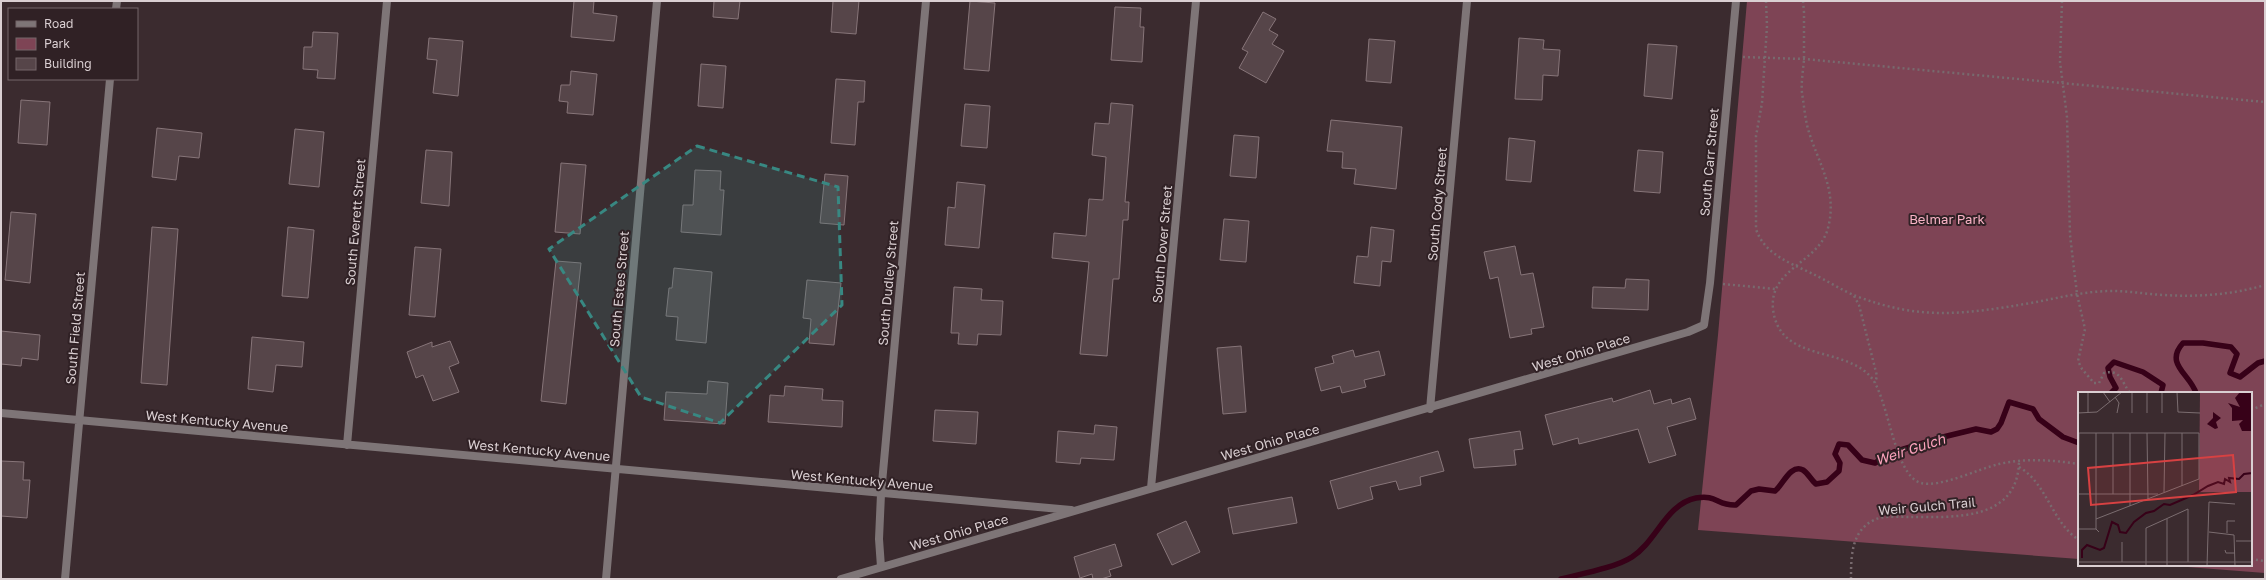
<svg xmlns="http://www.w3.org/2000/svg" width="2266" height="580" font-family="'Golos Text',sans-serif">
<rect width="100%" height="100%" fill="#3b2b2f"/>
<!-- green -->
<path fill="#7e4455" d="M 1747,1 L 2265,1 L 2265,573 L 2162,565 L 2251,565 L 2251,393 L 2079,393 L 2079,559 L 1698,530 L 1718,335 Z"/>
<g fill="none" stroke-linecap="round" stroke-linejoin="round">
<!-- stream -->
<path stroke="#370118" stroke-width="5.5" d="M 2111,393 L 2116,388 L 2110,377 L 2108,368 L 2114,362 L 2143,372 L 2163,385 L 2161,393
M 2196,393 C 2190,374 2164,364 2183,343 L 2203,343 L 2231,347 L 2237,354 L 2230,373 L 2240,377 L 2258,363 L 2265,361
M 1561,579 C 1580,574 1615,568 1632,557 C 1656,542 1666,504 1696,498 C 1717,494 1717,506 1736,505 L 1751,491 L 1759,489 L 1775,491 C 1782,486 1791,463 1803,470 C 1808,473 1811,480 1816,484 L 1827,482 L 1839,471 L 1840,463 L 1835,454 L 1839,444 L 1848,445 L 1862,460 L 1875,463 L 1894,452 L 1943,437 L 1976,429 L 1991,432 L 1997,429 L 2001,423 L 2009,402 L 2033,409 L 2039,419 L 2063,437 L 2079,443"/>
</g>
<!-- building -->
<path fill="#564549" stroke="#877579" d="M 574,1 L 594,1 L 593,13 L 617,16 L 614,41 L 571,37 Z
M 714,1 L 740,1 L 738,19 L 713,17 Z
M 833,1 L 859,1 L 856,34 L 831,32 Z
M 970,1 L 995,3 L 989,71 L 964,69 Z
M 1115,7 L 1141,8 L 1140,27 L 1144,27 L 1142,62 L 1111,60 Z
M 1263,12 L 1276,19 L 1269,30 L 1278,35 L 1272,44 L 1284,51 L 1266,83 L 1239,68 L 1248,52 L 1242,49 Z
M 313,32 L 338,33 L 335,79 L 317,78 L 318,70 L 303,69 L 304,47 L 312,47 Z
M 429,38 L 463,41 L 458,96 L 433,93 L 437,60 L 427,59 Z
M 1519,38 L 1544,40 L 1543,49 L 1560,50 L 1558,76 L 1543,75 L 1542,100 L 1515,99 Z
M 1369,39 L 1395,41 L 1391,83 L 1366,81 Z
M 1648,44 L 1677,46 L 1672,99 L 1644,96 Z
M 701,64 L 726,66 L 723,108 L 698,106 Z
M 571,71 L 597,74 L 593,115 L 567,113 L 568,102 L 559,101 L 561,85 L 570,85 Z
M 836,79 L 865,81 L 864,102 L 858,102 L 855,145 L 831,143 Z
M 21,100 L 50,102 L 47,145 L 18,143 Z
M 1111,103 L 1133,105 L 1125,202 L 1129,202 L 1128,220 L 1123,220 L 1119,279 L 1113,279 L 1107,356 L 1080,354 L 1089,262 L 1052,258 L 1054,233 L 1086,236 L 1089,199 L 1103,200 L 1106,157 L 1092,155 L 1095,123 L 1109,124 Z
M 965,104 L 990,106 L 987,148 L 961,146 Z
M 1331,120 L 1402,127 L 1396,189 L 1354,184 L 1356,169 L 1342,168 L 1343,152 L 1327,151 Z
M 157,128 L 202,133 L 199,158 L 179,156 L 176,180 L 152,177 Z
M 295,129 L 324,132 L 319,187 L 289,184 Z
M 1234,135 L 1259,137 L 1256,178 L 1230,176 Z
M 1509,138 L 1535,141 L 1531,182 L 1506,180 Z
M 426,150 L 452,152 L 449,206 L 421,203 Z
M 1638,150 L 1663,152 L 1660,193 L 1634,191 Z
M 561,163 L 586,165 L 580,234 L 555,232 Z
M 695,170 L 721,171 L 720,190 L 724,190 L 721,235 L 681,232 L 683,205 L 693,205 Z
M 825,174 L 848,176 L 844,225 L 820,223 Z
M 957,182 L 985,185 L 979,248 L 945,245 L 948,207 L 955,208 Z
M 11,212 L 36,214 L 30,283 L 5,280 Z
M 1224,219 L 1249,221 L 1246,262 L 1220,260 Z
M 152,227 L 178,229 L 167,385 L 141,383 Z
M 288,227 L 314,230 L 308,298 L 282,296 Z
M 1371,227 L 1394,230 L 1391,262 L 1382,261 L 1380,286 L 1354,283 L 1357,256 L 1368,257 Z
M 1515,246 L 1521,275 L 1533,273 L 1544,327 L 1531,329 L 1532,334 L 1510,338 L 1498,277 L 1490,279 L 1484,252 Z
M 415,247 L 441,249 L 435,317 L 409,315 Z
M 556,261 L 581,263 L 566,404 L 541,401 Z
M 674,268 L 712,272 L 706,343 L 676,340 L 678,317 L 666,316 L 669,288 L 672,288 Z
M 1626,279 L 1649,280 L 1648,310 L 1592,308 L 1593,287 L 1625,288 Z
M 807,280 L 841,283 L 834,345 L 809,343 L 811,319 L 803,318 Z
M 954,287 L 982,289 L 981,300 L 1003,301 L 1001,335 L 978,334 L 977,345 L 958,344 L 959,333 L 951,333 Z
M 1,331 L 40,335 L 38,360 L 22,358 L 21,366 L 1,364 Z
M 252,337 L 304,342 L 302,367 L 276,365 L 273,392 L 248,389 Z
M 450,341 L 459,363 L 449,367 L 459,392 L 433,401 L 423,375 L 416,378 L 407,352 L 432,342 L 432,347 Z
M 1241,346 L 1246,412 L 1223,414 L 1217,348 Z
M 1353,350 L 1355,357 L 1379,351 L 1385,375 L 1364,380 L 1366,387 L 1342,393 L 1340,386 L 1321,391 L 1315,368 L 1334,363 L 1332,356 Z
M 708,381 L 728,383 L 725,424 L 664,420 L 666,392 L 707,394 Z
M 785,386 L 823,389 L 822,400 L 843,401 L 842,427 L 768,422 L 770,395 L 784,396 Z
M 1650,390 L 1654,404 L 1671,399 L 1672,404 L 1690,398 L 1696,419 L 1667,427 L 1676,455 L 1649,463 L 1638,429 L 1579,444 L 1578,438 L 1553,445 L 1545,415 L 1612,398 L 1613,402 Z
M 935,410 L 978,412 L 976,444 L 933,441 Z
M 1095,425 L 1117,427 L 1114,460 L 1081,458 L 1080,464 L 1056,462 L 1058,431 L 1094,434 Z
M 1520,431 L 1523,449 L 1514,450 L 1516,465 L 1474,468 L 1469,439 Z
M 1438,451 L 1444,471 L 1420,477 L 1421,485 L 1399,490 L 1396,481 L 1370,487 L 1373,499 L 1338,509 L 1330,481 Z
M 1,461 L 24,462 L 23,480 L 30,480 L 27,518 L 1,516 Z
M 1292,497 L 1297,523 L 1233,534 L 1228,508 Z
M 1186,521 L 1200,552 L 1172,565 L 1157,534 Z
M 1115,544 L 1122,566 L 1109,570 L 1111,576 L 1101,579 L 1093,579 L 1092,574 L 1080,578 L 1074,557 Z"/>
<g fill="none" stroke-linecap="round" stroke-linejoin="round">
<!-- path -->
<path stroke="#786a6e" stroke-width="2.5" stroke-dasharray="2 3" stroke-linecap="butt" d="M 1766,1 L 1767,26 L 1762,103 L 1756,136 L 1756,229 C 1764,254 1790,263 1813,274 C 1826,280 1843,291 1856,296 C 1921,321 1965,314 2031,303 C 2058,298 2085,291 2112,291 C 2129,291 2146,294 2163,295 C 2198,297 2231,295 2265,285
M 1803,1 L 1804,12 C 1804,28 1804,44 1804,60 C 1803,71 1801,82 1802,93 C 1804,105 1805,118 1808,129 C 1818,163 1838,190 1828,228 C 1819,263 1769,268 1773,309 C 1779,362 1842,346 1870,376 C 1889,396 1893,475 1921,483 C 1940,488 1978,469 1999,464 C 2026,458 2052,460 2079,464
M 2062,1 L 2060,62 L 2067,117 L 2070,235 L 2077,294 L 2085,329 L 2078,361 L 2082,369 L 2094,383 L 2099,383 L 2104,373 C 2121,369 2121,381 2130,393
M 1743,57 L 1804,59 L 2265,102
M 1723,284 L 1776,289
M 1854,296 L 1859,305 L 1877,376 L 1875,383
M 2251,410 L 2265,404
M 2019,467 C 2047,483 2052,523 2079,540
M 2251,559 L 2265,561
M 1851,579 C 1851,557 1851,531 1874,520 C 1884,515 1899,517 1910,517 C 1953,517 2018,522 2019,461"/>
<!-- street -->
<path stroke="#7e7577" stroke-width="8" d="M 116,9 L 117,1
M 1430,409 L 1467,1
M 1,413 L 1071,510
M 347,445 L 387,1
M 1151,488 L 1196,1
M 881,567 L 879,539 L 881,494 L 926,1
M 65,579 L 110,79
M 606,579 L 657,1
M 841,579 L 1688,332 L 1704,325 L 1710,283 L 1736,1"/>
</g>
<!-- marked area -->
<path fill="#388882" fill-opacity="0.2" stroke="#388882" stroke-width="3" stroke-dasharray="8 5" stroke-linejoin="round" d="M 697,146 L 838,187 L 842,305 L 720,423 L 641,397 L 549,249 Z"/>
<g text-anchor="middle" dominant-baseline="central" stroke-width="4" stroke-linejoin="round" paint-order="stroke">
<!-- street labels -->
<g font-size="13" fill="#dacfd2" stroke="#302125">
<text transform="translate(1709 162) rotate(-85)">South Carr Street</text>
<text transform="translate(1437 204) rotate(-85)">South Cody Street</text>
<text transform="translate(355 222) rotate(-85)">South Everett Street</text>
<text transform="translate(1162 244) rotate(-85)">South Dover Street</text>
<text transform="translate(888 283) rotate(-85)">South Dudley Street</text>
<text transform="translate(619 289) rotate(-85)">South Estes Street</text>
<text transform="translate(75 328) rotate(-85)">South Field Street</text>
<text transform="translate(1581 352) rotate(-17)">West Ohio Place</text>
<text transform="translate(217 421) rotate(5)">West Kentucky Avenue</text>
<text transform="translate(1270 442) rotate(-16)">West Ohio Place</text>
<text transform="translate(539 450) rotate(5)">West Kentucky Avenue</text>
<text transform="translate(862 480) rotate(5)">West Kentucky Avenue</text>
<text transform="translate(1927 506) rotate(-5)">Weir Gulch Trail</text>
<text transform="translate(959 532) rotate(-16)">West Ohio Place</text>
</g>
<!-- park labels -->
<g font-size="13" fill="#f8b3c5" stroke="#302125">
<text x="1947" y="219">Belmar Park</text>
</g>
<!-- water labels -->
<g font-size="14" font-style="italic" fill="#fca2bc" stroke="#302125">
<text transform="translate(1910 449) rotate(-18)">Weir Gulch</text>
</g>
</g>
<!-- overview -->
<g transform="translate(2078 392)">
<rect width="174" height="174" fill="#3b2b2f"/>
<path d="M 122,0 L 174,0 L 174,100 L 121,100 Z" fill="#7e4455"/>
<path d="M 162,0 L 174,0 L 174,39 L 164,39 L 161,32 L 165,28 L 154,29 L 154,16 L 150,11 L 162,15 L 157,6 ZM 135,20 L 143,26 L 138,30 L 140,36 L 137,37 L 129,32 L 135,26 Z" fill="#370118"/>
<path fill="none" stroke="#370118" stroke-width="2" d="M 4,166 L 4,158 L 9,153 L 22,158 L 26,156 L 34,130 L 40,133 L 42,140 L 48,141 L 56,130 L 68,121 L 76,119 L 86,112 L 92,113 L 115,103 L 130,94 L 140,90 L 146,92 L 147,87 L 152,90 L 151,86 L 161,87 L 166,82 L 174,81 L 174,78"/>
<path fill="none" stroke="#7b6d70" stroke-width="1" d="M 25,0 L 32,10M 84,0 L 84,21M 99,0 L 100,20 L 122,21M 37,5 L 41,11 L 39,21M 0,21 L 19,20 L 44,0M 10,21 L 10,0M 54,21 L 54,0M 69,21 L 69,0M 0,41 L 121,41 L 121,87 L 18,127M 18,41 L 18,137 L 21,140M 69,41 L 70,107M 104,94 L 104,41M 86,100 L 87,41M 1,102 L 80,102M 35,102 L 35,41M 52,114 L 52,41M 110,117 L 110,170M 89,127 L 89,174M 1,137 L 18,137M 131,140 L 156,143 L 157,174M 149,141 L 149,129 L 157,129M 158,149 L 174,149M 147,158 L 148,161 L 157,161M 0,170 L 1,41M 0,170 L 174,170M 44,170 L 44,150M 68,174 L 68,136 L 110,117M 129,174 L 131,110 L 157,112"/>
<path fill="#d74142" fill-opacity="0.15" stroke="#d74142" stroke-width="2" d="M 155,63 L 158,100 L 13,113 L 10,76 Z"/>
<rect width="174" height="174" fill="none" stroke="#dacfd2" stroke-width="2"/>
</g>
<!-- border -->
<rect width="2266" height="580" fill="none" stroke="#dacfd2" stroke-width="4"/>
<!-- legend -->
<rect x="8" y="8" width="130" height="72" fill="#302125" stroke="#74676a"/>
<rect x="16" y="21" width="20" height="6" fill="#7e7577" stroke="#74676a"/>
<text x="44" y="28" font-size="12" fill="#dacfd2">Road</text>
<rect x="16" y="38" width="20" height="12" fill="#7e4455" stroke="#74676a"/>
<text x="44" y="48" font-size="12" fill="#dacfd2">Park</text>
<rect x="16" y="58" width="20" height="12" fill="#564549" stroke="#74676a"/>
<text x="44" y="68" font-size="12" fill="#dacfd2">Building</text>
</svg>
